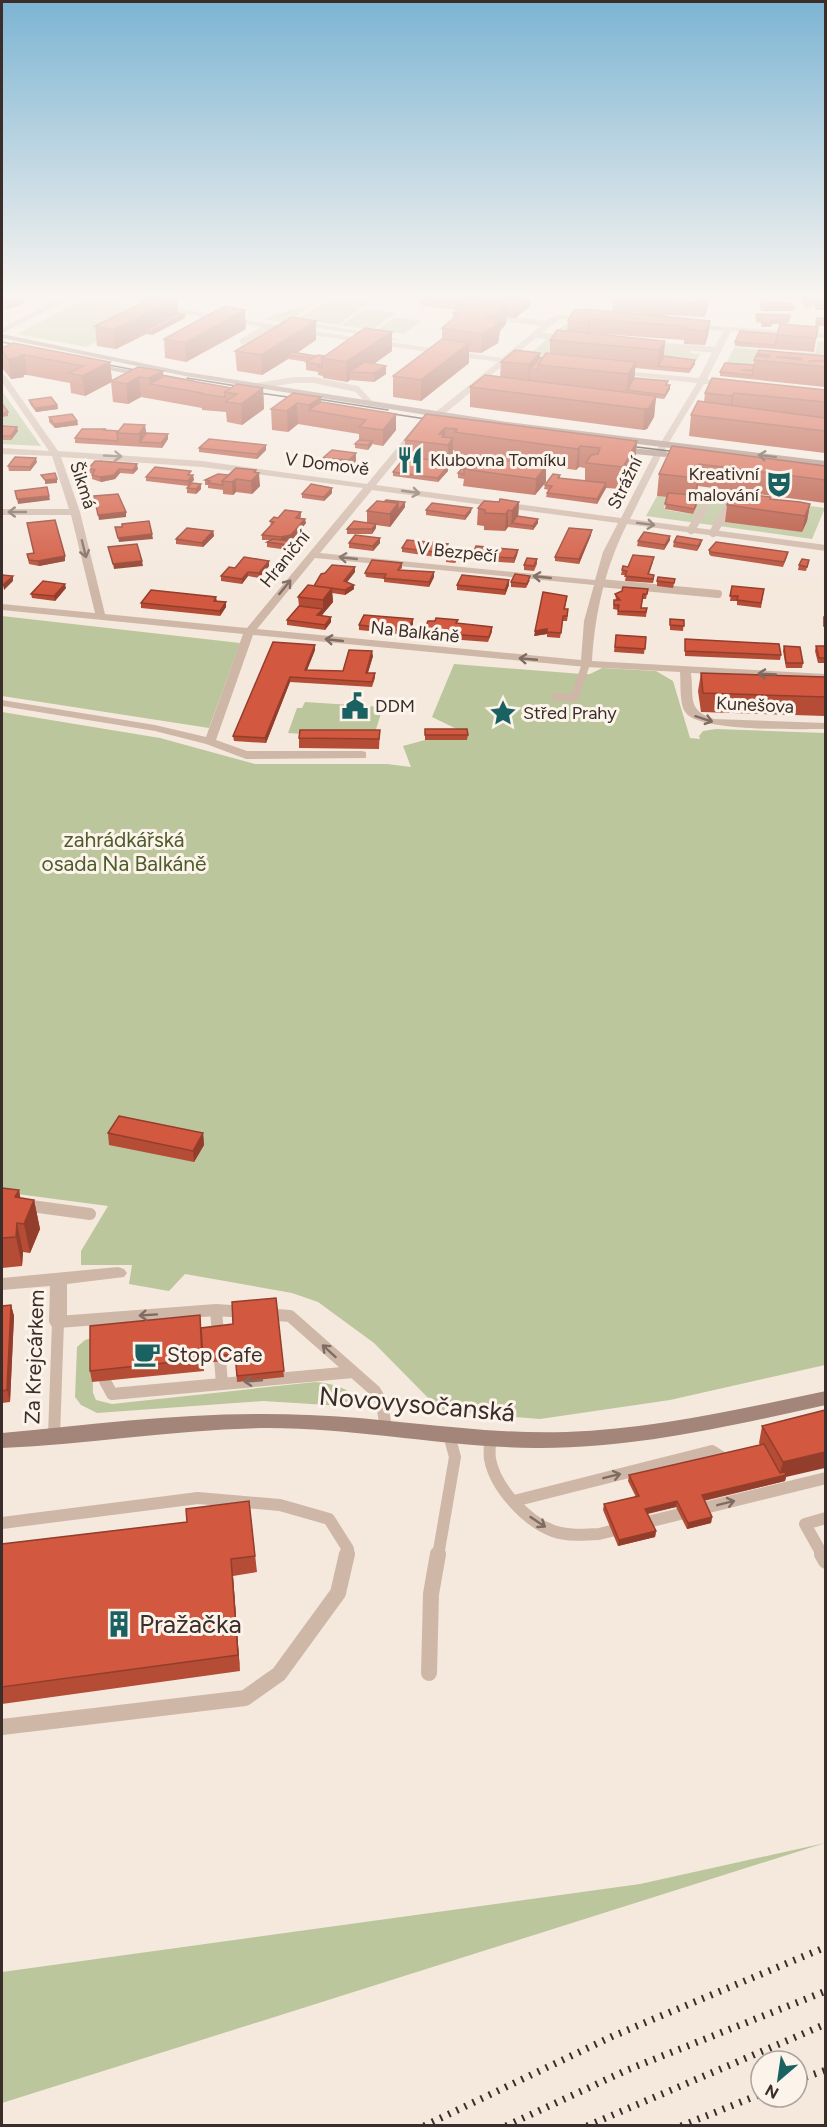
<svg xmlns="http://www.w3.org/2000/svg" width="827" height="2127" font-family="Figtree,sans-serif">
<rect width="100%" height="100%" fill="#f5e9de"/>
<!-- green -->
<path fill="#bbc69c" d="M 333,297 L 370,302 L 338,325 L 297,319 Z
M 96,298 L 157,308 L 156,312 L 86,347 L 17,334 L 85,299 Z
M 321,300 L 290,320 L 385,335 L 402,341 L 262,319 Z
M 366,309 L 396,313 L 372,330 L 341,325 Z
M 395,317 L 422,321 L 404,334 L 377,330 Z
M 565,324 L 573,325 L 567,335 L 691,350 L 690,353 L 700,354 L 696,361 L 558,348 L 549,359 L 526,357 Z
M 818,341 L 825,342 L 825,374 L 726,364 L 734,347 L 760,350 L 759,353 L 788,356 L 789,352 L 815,353 Z
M 2,391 L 41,446 L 2,444 L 2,440 L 11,440 L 2,430 Z
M 727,495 L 825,508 L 812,539 L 646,516 L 657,496 L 668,497 L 664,508 L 667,510 L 693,514 L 697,507 L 690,505 L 693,500 L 722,504 Z
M 2,616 L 240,643 L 209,728 L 2,696 Z
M 454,664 L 582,674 L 590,674 L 602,668 L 656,671 L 673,681 L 690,738 L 700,739 L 699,736 L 703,731 L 716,729 L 825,733 L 825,1365 L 670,1400 L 540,1419 L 441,1411 L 374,1343 L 318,1302 L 292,1293 L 185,1274 L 169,1291 L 129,1284 L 132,1265 L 81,1265 L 81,1251 L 108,1206 L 2,1192 L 2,712 L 160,738 L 255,764 L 387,764 L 411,767 L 403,746 L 425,740 L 467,739 L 467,734 L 432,717 Z
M 305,702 L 383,707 L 373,739 L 288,733 L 297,708 L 302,708 Z
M 92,1338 L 93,1393 L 96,1400 L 112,1404 L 315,1382 C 330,1383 341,1386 353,1394 L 354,1404 L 343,1406 L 263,1401 L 97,1413 L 81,1405 L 75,1397 L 77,1347 L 85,1340 Z
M 825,1843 L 2,2103 L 2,1972 L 640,1884 Z"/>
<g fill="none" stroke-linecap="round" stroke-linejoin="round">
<!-- lane-far3 -->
<path stroke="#cfb7a8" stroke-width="6" d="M 495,317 L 548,324
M 536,335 L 565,338
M 243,341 L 269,326
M 652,345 L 718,350
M 257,386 L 294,380 L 314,380 L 357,389 L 370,403"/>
<!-- lane-far2 -->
<path stroke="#cfb7a8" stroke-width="8" d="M 691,530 L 704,508
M 713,533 L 729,505
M 600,583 L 718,594
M 556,697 L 574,698 L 586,664"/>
<!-- lane-far1 -->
<path stroke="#cfb7a8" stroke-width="12" d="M 2,1202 L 90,1214
M 216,1310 L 222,1384
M 264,1314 L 290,1316 L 375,1391 L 382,1403 L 386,1429
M 105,1367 L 105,1381 L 112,1394 L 353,1372
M 54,1436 L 58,1322 L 216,1310 L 245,1312
M 490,1440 C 490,1446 489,1453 490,1459 C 495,1487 526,1521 553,1531 C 567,1536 584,1535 599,1534 L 826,1478
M 514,1501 L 712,1451 L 729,1462
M 2,1523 L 198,1498 L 280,1505 L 329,1519 L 348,1549 L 346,1556
M 438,1556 L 455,1457 L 449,1435
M 823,1556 L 805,1524 L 826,1518"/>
<!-- lane -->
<path stroke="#cfb7a8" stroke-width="16" d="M 822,1554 L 826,1561
M 429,1673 L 431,1594 L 438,1554
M 2,1727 L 245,1698 L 279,1674 L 338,1593 L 347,1554"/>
<!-- street -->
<path fill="#cfb7a8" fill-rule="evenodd" d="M 52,296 L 60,296 L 67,300 L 2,333 L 2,328 L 57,300 Z
M 742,296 L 826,296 L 826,300 L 739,300 Z
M 159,305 L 298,329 L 502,358 L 550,318 L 561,315 L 593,316 L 590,320 L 562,319 L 556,322 L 510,359 L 512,363 L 506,363 L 448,411 L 422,429 L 376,485 L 621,518 L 654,454 L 697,383 L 616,374 L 612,372 L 613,370 L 699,378 L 723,331 L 688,328 L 688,324 L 691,324 L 826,334 L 826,338 L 731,331 L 707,379 L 733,384 L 729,386 L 704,384 L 662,454 L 630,519 L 826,545 L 826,551 L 627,524 C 605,568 595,613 592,661 L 826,674 L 826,680 L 691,673 C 694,699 687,710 714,719 L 826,723 L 826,729 C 799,729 700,732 686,713 C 679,705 681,683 680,672 L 586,667 L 253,635 L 216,740 L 247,751 L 362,751 L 366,752 L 366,758 L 246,759 L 206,744 L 155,731 L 2,706 L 2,700 L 155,725 L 206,737 L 243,634 L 2,610 L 2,604 L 95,613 L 71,515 L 2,515 L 2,509 L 69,509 L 52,456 L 2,454 L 2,448 L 49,451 L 2,382 L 2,375 L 5,375 L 58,451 L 202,461 L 367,484 L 416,425 L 442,407 L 498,362 L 298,333 L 156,309 ZM 61,457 L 202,467 L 363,488 L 247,628 L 105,614 L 80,512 ZM 372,490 L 618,523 L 603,552 L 595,580 L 320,553 ZM 315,558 L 594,585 L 584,621 L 581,660 L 257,629 Z
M 118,1267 L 124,1269 L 127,1273 L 124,1277 L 67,1284 L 67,1322 L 64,1327 L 58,1329 L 52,1327 L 49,1322 L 50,1286 L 2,1290 L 2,1278 Z"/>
<!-- secondary -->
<path fill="#a38579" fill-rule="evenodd" d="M 2,334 L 185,372 L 507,422 L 826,461 L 826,467 L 507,428 L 185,376 L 2,338 Z
M 90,363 L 140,372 L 144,374 L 140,376 L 93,367 L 90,367 Z
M 617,447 L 665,451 L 669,454 L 665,457 L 614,452 L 614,448 Z
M 826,1391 L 826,1405 C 730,1426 633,1449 535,1448 C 445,1447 357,1428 268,1428 C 178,1429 91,1444 2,1448 L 2,1433 C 104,1423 206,1410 309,1415 C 395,1418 480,1435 566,1432 C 654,1429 740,1409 826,1391 Z"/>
<!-- tram -->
<path stroke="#3b2d29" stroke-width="1.5" d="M 2,342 L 28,347
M 93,362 L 193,381
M 187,378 L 249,388
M 246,391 L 302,399
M 305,397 L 388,410
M 380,412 L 439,421
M 620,445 L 686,453"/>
<!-- rail -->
<path stroke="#3b2d29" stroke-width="7" stroke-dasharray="2 7" stroke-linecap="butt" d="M 797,2080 L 826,2070
M 424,2126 L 613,2036 L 826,1947
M 506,2126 L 627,2070 L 826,1991
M 587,2126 L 826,2024
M 681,2126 L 761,2094"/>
</g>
<!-- wall -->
<path fill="#b54c36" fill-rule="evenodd" d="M 2,296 L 30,296 L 31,298 L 24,300 L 24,303 L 9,309 L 2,308 Z
M 113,296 L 162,296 L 177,298 L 178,313 L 184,314 L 185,318 L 152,335 L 146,334 L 116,349 L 97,346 L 95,326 L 144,302 L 113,297 Z
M 615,296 L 626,296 L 626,297 L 696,302 L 708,299 L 707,310 L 704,317 L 667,315 L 666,317 L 710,321 L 708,335 L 705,345 L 684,344 L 684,340 L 589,333 L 665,341 L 664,356 L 695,360 L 695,364 L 689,373 L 635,368 L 634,378 L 670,385 L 670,389 L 664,399 L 656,398 L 654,417 L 647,429 L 643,430 L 470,407 L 470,387 L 500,377 L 501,362 L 540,353 L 540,358 L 543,358 L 550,353 L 550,340 L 567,331 L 568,321 L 642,315 L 642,313 L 612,311 L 613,300 Z
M 420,297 L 530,306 L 515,318 L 507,317 L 506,324 L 500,331 L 498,343 L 481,353 L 469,352 L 469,363 L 421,401 L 393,397 L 393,376 L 442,340 L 442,328 L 453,318 L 453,313 L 456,311 L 456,310 L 420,305 Z
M 802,298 L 812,304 L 811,308 L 805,308 L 801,302 Z
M 813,300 L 825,300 L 825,310 L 816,310 L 813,304 Z
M 760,302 L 795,307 L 794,311 L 761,311 L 760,306 Z
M 757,314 L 790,315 L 788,323 L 780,324 L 818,327 L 814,352 L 735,346 L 735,342 L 777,334 L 780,324 L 772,324 L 771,327 L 761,327 L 762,323 L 756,322 Z
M 817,318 L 825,318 L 825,326 L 815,326 Z
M 316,321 L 316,340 L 297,353 L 315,357 L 392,351 L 374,364 L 386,374 L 374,382 L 350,380 L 347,382 L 323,378 L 323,376 L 318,375 L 318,372 L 306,370 L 306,362 L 308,362 L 288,359 L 262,375 L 237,371 L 235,351 Z
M 246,329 L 186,362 L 165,358 L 164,339 Z
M 2,348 L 110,362 L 112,381 L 163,371 L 163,376 L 231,388 L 263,388 L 264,409 L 242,425 L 227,422 L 226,412 L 202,410 L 202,408 L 141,397 L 128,404 L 113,402 L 111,382 L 85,396 L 71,393 L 70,383 L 27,375 L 24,375 L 24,377 L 11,379 L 3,369 Z
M 759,350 L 825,356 L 825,361 L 808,361 L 825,361 L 825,387 L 720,376 L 720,372 L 725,363 L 754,365 L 754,360 ZM 776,357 L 801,358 L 801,360 Z
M 825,390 L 825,453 L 689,436 L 691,415 L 704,402 L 705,393 Z
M 321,397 L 321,402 L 396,414 L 396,430 L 383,446 L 372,444 L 368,450 L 355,448 L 355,444 L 359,440 L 359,434 L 298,424 L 288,432 L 272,430 L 271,409 Z
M 29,400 L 57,405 L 58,409 L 36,412 L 30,404 Z
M 426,414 L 637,441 L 635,463 L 621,489 L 606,488 L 597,504 L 546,497 L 547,493 L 549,490 L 544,489 L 545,485 L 560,475 L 560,478 L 585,481 L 585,468 L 579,467 L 576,470 L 546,466 L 546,482 L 535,495 L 463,486 L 464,479 L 458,478 L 458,473 L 475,457 L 454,453 L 454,450 L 453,450 L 453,460 L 448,467 L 448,471 L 438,482 L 393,476 L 393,472 L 405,457 L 405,440 Z
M 49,417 L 77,421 L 78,425 L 55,428 L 49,422 Z
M 2,426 L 18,431 L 11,440 L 2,440 Z
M 105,431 L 168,434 L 168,439 L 162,448 L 75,443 L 75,438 Z
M 672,446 L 825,466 L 825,503 L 698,486 L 697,495 L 694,500 L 693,500 L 692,501 L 697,506 L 693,514 L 665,509 L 667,497 L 657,496 L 659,474 Z
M 199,448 L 266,450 L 257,459 L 199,452 Z
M 323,458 L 356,461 L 349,469 L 323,467 Z
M 37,462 L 30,471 L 9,471 L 8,466 Z
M 89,468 L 138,469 L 133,474 L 120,473 L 115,479 L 101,482 L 92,479 L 92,474 L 90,473 Z
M 256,470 L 260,486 L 252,494 L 236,492 L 233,495 L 223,494 L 223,490 L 208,488 L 208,485 L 205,485 L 205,480 Z
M 192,475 L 194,480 L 188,486 L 146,481 L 146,477 Z
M 201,484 L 201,489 L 196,494 L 187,493 L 187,488 Z
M 332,493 L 324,501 L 302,498 L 302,494 Z
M 771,499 L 810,504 L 807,521 L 802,532 L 725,522 L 727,505 L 734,500 Z
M 499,502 L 519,502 L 518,516 L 538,523 L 533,530 L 508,527 L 505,531 L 484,530 L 484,526 L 477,525 L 478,508 Z
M 405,507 L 390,527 L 376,525 L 376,528 L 372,534 L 347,534 L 347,529 L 367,522 L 367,511 Z
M 426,510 L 471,512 L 465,520 L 426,515 Z
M 301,512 L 301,517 L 300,518 L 306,523 L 292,540 L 288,541 L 298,542 L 298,547 L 295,551 L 267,547 L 267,542 L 270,540 L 262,540 L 262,535 L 271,526 L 270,521 L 278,518 Z
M 213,531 L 214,536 L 203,547 L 176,544 L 176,539 Z
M 591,535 L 579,564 L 555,561 L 555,557 Z
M 670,536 L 670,540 L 664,550 L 637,546 L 638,541 Z
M 380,538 L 380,543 L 373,551 L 349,548 L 349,543 Z
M 674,542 L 701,544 L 697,551 L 673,547 Z
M 448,544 L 448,548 L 443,558 L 402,552 L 402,548 Z
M 518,550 L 517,555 L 514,563 L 471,560 L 472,556 Z
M 709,550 L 788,552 L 787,557 L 783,567 L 711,556 L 709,554 Z
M 458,552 L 458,556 L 455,563 L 446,562 L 447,557 Z
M 34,553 L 65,556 L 65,561 L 39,566 L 29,564 L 27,554 Z
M 537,559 L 537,564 L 534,571 L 524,570 L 524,565 Z
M 809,560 L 806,571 L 798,570 L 799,565 Z
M 269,561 L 269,566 L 259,578 L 248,576 L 242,584 L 221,581 L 221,576 L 235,568 Z
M 653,562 L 649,574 L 654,579 L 653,583 L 625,581 L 626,575 L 621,575 L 622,570 L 628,567 Z
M 402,563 L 402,568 L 400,570 L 434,577 L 429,587 L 384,582 L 384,579 L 366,577 L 365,573 Z
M 355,567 L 355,572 L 347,582 L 354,585 L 354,589 L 345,595 L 332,593 L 333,602 L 321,616 L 331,622 L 325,630 L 287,625 L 287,620 L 299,606 L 298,597 Z
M 675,579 L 673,588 L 657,586 L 657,581 Z
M 530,580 L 526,588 L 511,587 L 511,582 Z
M 457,585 L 509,585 L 505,595 L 457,590 Z
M 732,586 L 764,589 L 761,608 L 737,605 L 737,601 L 730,601 Z
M 66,588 L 55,601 L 32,598 L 31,594 Z
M 648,589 L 646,599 L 643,599 L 641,608 L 647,608 L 646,617 L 617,615 L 618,610 L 613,609 L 614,600 L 616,600 L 615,594 Z
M 567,596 L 565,609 L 568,609 L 568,614 L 567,621 L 563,621 L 560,638 L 547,637 L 547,634 L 534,636 Z
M 216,597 L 217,601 L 226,607 L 220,616 L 141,608 L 141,603 Z
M 670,619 L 684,620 L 683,631 L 670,630 Z
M 458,623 L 492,627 L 492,632 L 488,642 L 423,637 L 423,632 Z
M 413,624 L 408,635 L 359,630 L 359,625 Z
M 616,635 L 646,637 L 644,654 L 614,652 Z
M 685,639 L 781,655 L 780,660 L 685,656 Z
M 784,646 L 803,663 L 802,668 L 786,668 L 783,651 Z
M 816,646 L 825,646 L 825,663 L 818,663 L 815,651 Z
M 315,650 L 307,670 L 343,671 L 373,656 L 368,673 L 375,673 L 375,678 L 372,687 L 290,682 L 266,743 L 234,741 L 233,736 Z
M 701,673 L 825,677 L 825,716 L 701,712 L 698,691 Z
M 425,729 L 468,735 L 467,740 L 425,740 Z
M 380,730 L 379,749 L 299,748 L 299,738 Z
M 108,1133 L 203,1133 L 204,1145 L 194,1162 L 109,1145 Z
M 2,1188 L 19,1190 L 20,1198 L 34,1200 L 40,1229 L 30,1253 L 23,1252 L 22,1266 L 2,1268 Z
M 276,1298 L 284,1377 L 237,1382 L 236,1360 L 203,1363 L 204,1371 L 92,1382 L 90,1371 L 201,1328 L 233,1324 Z
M 11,1305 L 14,1316 L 10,1402 L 2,1403 L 2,1306 Z
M 825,1410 L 786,1477 L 785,1481 L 704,1501 L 712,1517 L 711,1523 L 687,1529 L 676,1507 L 648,1514 L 656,1531 L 655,1537 L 618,1546 L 603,1510 L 604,1504 L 636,1497 L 628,1481 L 629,1475 L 760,1445 L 759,1443 L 762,1426 Z
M 249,1501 L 257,1572 L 233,1576 L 240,1671 L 2,1704 L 2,1544 L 187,1522 Z"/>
<!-- shaded-wall -->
<path fill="#933e2c" d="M 8,296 L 30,296 L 31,298 L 24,300 L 24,303 L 9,309 Z
M 146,296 L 162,296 L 147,302 Z
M 177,298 L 178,317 L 146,330 L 146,334 L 116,349 L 114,330 Z
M 530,299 L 530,306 L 515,318 L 515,311 Z
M 708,299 L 707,310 L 704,317 L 705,306 Z
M 507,305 L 506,324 L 500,331 L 498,343 L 481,353 L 482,334 L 486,318 L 490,315 L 490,329 L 496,323 L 496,316 Z
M 245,310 L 246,329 L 186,362 L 185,343 Z
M 184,314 L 185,318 L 152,335 L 152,331 Z
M 590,319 L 589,333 L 587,336 L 588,322 Z
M 316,321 L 316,340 L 293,355 L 288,355 L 288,359 L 262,375 L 261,355 Z
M 710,321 L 708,335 L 705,345 L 706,331 Z
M 392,332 L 392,351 L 360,373 L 350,372 L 350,380 L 347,382 L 346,362 Z
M 665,341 L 663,361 L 658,366 L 658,370 L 659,350 Z
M 469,343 L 469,363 L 421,401 L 421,380 Z
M 540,353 L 540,365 L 538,365 L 538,374 L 538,370 L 530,369 L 529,383 L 528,384 L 529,364 Z
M 20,355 L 25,355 L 27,375 L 24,375 L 24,377 L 11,379 L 8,359 Z
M 695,360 L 695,364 L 689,373 L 690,369 Z
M 110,362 L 112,382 L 85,396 L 82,376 Z
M 636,362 L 634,382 L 627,390 L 627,394 L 628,374 Z
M 386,366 L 386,374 L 374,382 L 374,373 Z
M 163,371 L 164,386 L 150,384 L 149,378 Z
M 139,377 L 141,397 L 128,404 L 126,384 Z
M 670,385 L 670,389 L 664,399 L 665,395 Z
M 263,388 L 264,409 L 242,425 L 241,404 Z
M 734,393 L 732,408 L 730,411 L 732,396 Z
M 656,396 L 654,417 L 647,429 L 643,430 L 644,409 Z
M 321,397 L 321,412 L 309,410 L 310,426 L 309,405 Z
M 297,403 L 298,424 L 288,432 L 287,411 Z
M 57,405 L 58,409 L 36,412 L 35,408 Z
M 8,412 L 8,416 L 2,417 L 2,413 Z
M 396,414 L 396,430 L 383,446 L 383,430 Z
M 77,421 L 78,425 L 55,428 L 54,424 Z
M 145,425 L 147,437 L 140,442 L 140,447 L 139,434 Z
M 17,427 L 18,431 L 11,440 L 11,436 Z
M 445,428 L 445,445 L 439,434 Z
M 168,434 L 168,439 L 162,448 L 161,443 Z
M 453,438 L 453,460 L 448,467 L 448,471 L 438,482 L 438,478 L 448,462 L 448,445 Z
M 372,441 L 372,445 L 368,450 L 368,445 Z
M 637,441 L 635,463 L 621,489 L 623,467 Z
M 266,445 L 266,450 L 257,459 L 257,454 Z
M 580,446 L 579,467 L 576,470 L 578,449 Z
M 356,453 L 356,461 L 349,469 L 349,460 Z
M 36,458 L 37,462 L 30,471 L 30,467 Z
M 137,464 L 138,469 L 133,474 L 133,470 Z
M 699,464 L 697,495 L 694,500 L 697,478 L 694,470 Z
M 546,466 L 546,482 L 535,495 L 536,479 Z
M 119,469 L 120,473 L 115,479 L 101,482 L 100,477 Z
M 256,470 L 256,476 L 259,473 L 260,486 L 252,494 L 251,481 L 254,472 Z
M 193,475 L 194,480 L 188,486 L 188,481 Z
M 57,479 L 57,483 L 45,484 L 45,480 Z
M 236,479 L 236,492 L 233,495 L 232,482 Z
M 606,483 L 606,488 L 597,504 L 597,499 Z
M 201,484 L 201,489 L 196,494 L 196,489 Z
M 332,488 L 332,493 L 324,501 L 324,497 Z
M 49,496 L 50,500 L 18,504 L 17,499 Z
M 405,502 L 405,507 L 390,527 L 390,514 L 398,503 Z
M 519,502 L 518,519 L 512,523 L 511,527 L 512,511 Z
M 810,504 L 807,521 L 802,532 L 805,516 Z
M 472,508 L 471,512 L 465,520 L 465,516 Z
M 508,510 L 508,527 L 505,531 L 506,514 Z
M 126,512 L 126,517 L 99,520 L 98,515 Z
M 305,519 L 306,523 L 292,540 L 281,542 L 281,537 Z
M 538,519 L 538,523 L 533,530 L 533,526 Z
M 376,524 L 376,528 L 372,534 L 372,529 Z
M 592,530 L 591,535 L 579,564 L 579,559 Z
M 213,531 L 214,536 L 203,547 L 202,543 Z
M 152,534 L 153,539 L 119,542 L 118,538 Z
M 670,536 L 670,540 L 664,550 L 665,545 Z
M 380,538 L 380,543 L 373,551 L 373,546 Z
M 702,540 L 701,544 L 697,551 L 698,546 Z
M 298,542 L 298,547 L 295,551 L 295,546 Z
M 448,544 L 448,548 L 443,558 L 443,553 Z
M 518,550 L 517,555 L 514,563 L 514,558 Z
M 458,552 L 458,556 L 455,563 L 455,558 Z
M 65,556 L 65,561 L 39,566 L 38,561 Z
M 142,561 L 143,566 L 114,569 L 113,564 Z
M 269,561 L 269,566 L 259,578 L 259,573 Z
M 355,567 L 355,572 L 344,586 L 344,581 Z
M 248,572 L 248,576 L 242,584 L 242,579 Z
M 434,572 L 434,577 L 429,587 L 429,582 Z
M 13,576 L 13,581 L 4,590 L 3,585 Z
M 509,580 L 509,585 L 505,595 L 505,590 Z
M 65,584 L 66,588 L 55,601 L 54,596 Z
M 354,585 L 354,589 L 345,595 L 345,590 Z
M 332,588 L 333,602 L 318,620 L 317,615 L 323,609 L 323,600 Z
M 226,602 L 226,607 L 220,616 L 220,611 Z
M 331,617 L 331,622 L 325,630 L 325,625 Z
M 413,619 L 413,624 L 408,635 L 408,631 Z
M 547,629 L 547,634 L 534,636 L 535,631 Z
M 315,645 L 315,650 L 305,675 L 305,670 Z
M 372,651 L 373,656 L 366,678 L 366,673 Z
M 290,677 L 290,682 L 266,743 L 265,738 Z
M 203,1133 L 204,1145 L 194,1162 L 193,1151 Z
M 19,1190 L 24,1219 L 15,1197 Z
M 34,1200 L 40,1229 L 30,1253 L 24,1224 Z
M 17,1223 L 23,1252 L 22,1266 L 16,1237 Z
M 11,1305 L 14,1316 L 10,1402 L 7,1390 Z
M 825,1452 L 825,1468 L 786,1477 L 785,1481 L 701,1501 L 702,1495 L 779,1477 L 783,1462 Z
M 677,1501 L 676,1507 L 644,1514 L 645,1509 Z
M 712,1517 L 711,1523 L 687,1529 L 688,1523 Z
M 656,1531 L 655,1537 L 618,1546 L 619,1540 Z
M 231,1559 L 233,1576 L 240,1671 L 238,1655 Z"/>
<!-- building -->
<path fill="#d2583f" stroke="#933e2c" stroke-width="1.5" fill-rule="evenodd" d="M 156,296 L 177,298 L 114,330 L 95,326 Z
M 422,296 L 507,296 L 530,299 L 515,311 L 507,310 L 507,305 L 469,299 L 461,303 L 420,297 Z
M 615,296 L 625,296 L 625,297 L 696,302 L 697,299 L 708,299 L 705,306 L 668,304 L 666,307 L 643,305 L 645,302 L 613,300 Z
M 802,298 L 808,298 L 812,304 L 806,304 Z
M 469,299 L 507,305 L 496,316 L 490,315 L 486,318 L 500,320 L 495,323 L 499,324 L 482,334 L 442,328 L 458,314 L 453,313 L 463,306 L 456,306 Z
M 813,300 L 825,300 L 825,306 L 816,306 Z
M 760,302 L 792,303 L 795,307 L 762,307 Z
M 225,306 L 245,310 L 185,343 L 164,339 Z
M 585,309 L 710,321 L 706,331 L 685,329 L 687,326 L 681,326 L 590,319 L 588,322 L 568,321 L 574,310 Z
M 178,313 L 184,314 L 152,331 L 146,330 Z
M 757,314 L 790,315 L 789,320 L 772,320 L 771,323 L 762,323 L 763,319 L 756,318 Z
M 292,317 L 316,321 L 261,355 L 235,351 Z
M 817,318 L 825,318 L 825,323 L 816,322 Z
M 780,324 L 818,327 L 816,338 L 777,335 Z
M 365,328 L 392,332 L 346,362 L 322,358 Z
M 557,330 L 665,341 L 659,350 L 550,340 Z
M 740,331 L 777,334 L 775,345 L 735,342 Z
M 442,339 L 469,343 L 421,380 L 393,376 Z
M 13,343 L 110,362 L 82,376 L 69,373 L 83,366 L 25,355 L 20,355 L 21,357 L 8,359 L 2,351 L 2,348 Z
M 515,350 L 540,353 L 529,364 L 501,362 Z
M 759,350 L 825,356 L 825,361 L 808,361 L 825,361 L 825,367 L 754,360 L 756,356 L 769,357 L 770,355 L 757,354 ZM 776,357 L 801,358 L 801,360 Z
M 292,352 L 315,356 L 315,357 L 313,358 L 288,355 Z
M 546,353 L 636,362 L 628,374 L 538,365 Z
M 318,355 L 324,356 L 322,358 L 322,368 L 318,367 L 321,365 L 306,362 Z
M 664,356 L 695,360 L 690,369 L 658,366 Z
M 540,358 L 543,358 L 538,365 L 538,370 L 530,369 Z
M 365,362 L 386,366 L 374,373 L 350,372 Z
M 725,363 L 754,365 L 753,370 L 741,370 L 753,371 L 752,375 L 720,372 Z
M 138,367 L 163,371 L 149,378 L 139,377 L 126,384 L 111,381 Z
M 485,375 L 656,396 L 649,408 L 644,409 L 470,387 Z
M 164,376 L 231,388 L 225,392 L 225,397 L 201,394 L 202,393 L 150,384 Z
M 634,378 L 668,381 L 666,385 L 670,385 L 665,395 L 627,390 Z
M 712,378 L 825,390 L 825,402 L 734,393 L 732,396 L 705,393 Z
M 237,384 L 263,388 L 241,404 L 225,402 L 237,394 L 225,392 Z
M 293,393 L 321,397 L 309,405 L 297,403 L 287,411 L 271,409 Z
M 51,397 L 57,405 L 35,408 L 29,400 Z
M 698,401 L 825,418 L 825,431 L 691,415 Z
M 321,402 L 396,414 L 383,430 L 359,427 L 366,420 L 309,410 Z
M 3,405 L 8,412 L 2,413 L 2,406 Z
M 72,414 L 77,421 L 54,424 L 49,417 Z
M 426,414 L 637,441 L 623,467 L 586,463 L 591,455 L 598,454 L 600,448 L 580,446 L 578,449 L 461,433 L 455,432 L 457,429 L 445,428 L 439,434 L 444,434 L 442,437 L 453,438 L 448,445 L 405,440 Z
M 124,424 L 145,425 L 139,434 L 117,433 Z
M 2,426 L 17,427 L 11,436 L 2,436 Z
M 82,429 L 105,429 L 104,430 L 118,431 L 117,433 L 118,441 L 75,438 Z
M 146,433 L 168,434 L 161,443 L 140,442 Z
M 209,439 L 266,445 L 257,454 L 199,448 Z
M 359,440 L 372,441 L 368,445 L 355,444 Z
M 672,446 L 825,466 L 825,480 L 699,464 L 694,470 L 699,473 L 697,478 L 659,474 Z
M 332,450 L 356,453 L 349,460 L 323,458 Z
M 475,456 L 546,466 L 536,479 L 464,469 Z
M 15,457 L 36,458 L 30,467 L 8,466 Z
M 405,457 L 448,462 L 444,466 L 448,466 L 438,478 L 393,472 Z
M 95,461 L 100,461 L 137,464 L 133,470 L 119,469 L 114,475 L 100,477 L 92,475 L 95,470 L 89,468 Z
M 468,462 L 470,462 L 464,469 L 464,474 L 458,473 Z
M 155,467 L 191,471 L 188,475 L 193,475 L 188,481 L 146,477 Z
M 236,468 L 256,470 L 254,472 L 259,473 L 251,481 L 236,479 L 232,482 L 222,481 Z
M 55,473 L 57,479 L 45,480 L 41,475 Z
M 218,474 L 229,475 L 222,481 L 223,485 L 208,483 L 210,481 L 205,480 Z
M 553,474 L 560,475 L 558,478 L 606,483 L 597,499 L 547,493 L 552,486 L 545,485 Z
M 192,483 L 201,484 L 196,489 L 187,488 Z
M 311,484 L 332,488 L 324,497 L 302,494 Z
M 47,487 L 49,496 L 17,499 L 15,491 Z
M 668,493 L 693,495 L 691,501 L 697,502 L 694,509 L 665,504 Z
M 738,493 L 771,497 L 770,499 L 800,502 L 810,504 L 805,516 L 727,505 L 730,500 L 734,500 Z
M 118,494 L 126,512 L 98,515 L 94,496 Z
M 500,499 L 519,502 L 512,511 L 508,510 L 506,514 L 485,513 L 485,510 L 478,508 L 484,501 L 499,502 Z
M 386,500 L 405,502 L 398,511 L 398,503 L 385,501 Z
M 377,501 L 398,503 L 390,514 L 367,511 Z
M 432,503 L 472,508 L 465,516 L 426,510 Z
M 285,510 L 301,512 L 296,518 L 305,519 L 291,535 L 281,537 L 262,535 L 274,522 L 270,521 L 274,517 L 278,518 Z
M 517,516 L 538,519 L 533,526 L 512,523 Z
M 55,520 L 65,556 L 38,561 L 29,560 L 27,554 L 34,553 L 27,523 Z
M 149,521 L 152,534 L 118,538 L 115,527 L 122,527 L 122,524 Z
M 354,521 L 376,524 L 372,529 L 347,529 Z
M 187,528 L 213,531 L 202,543 L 176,539 Z
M 569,528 L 592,530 L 579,559 L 555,557 Z
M 644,532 L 670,536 L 665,545 L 638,541 Z
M 355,535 L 380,538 L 373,546 L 349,543 Z
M 677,536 L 702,540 L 698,546 L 674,542 Z
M 273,539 L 298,542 L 295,546 L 267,542 Z
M 407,540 L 448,544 L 443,553 L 402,548 Z
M 716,542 L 788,552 L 784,562 L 711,552 L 709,550 Z
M 137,544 L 142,561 L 113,564 L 108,547 Z
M 476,546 L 518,550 L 514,558 L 472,556 Z
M 450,551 L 458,552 L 455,558 L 447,557 Z
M 633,555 L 654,557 L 648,574 L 654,575 L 653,579 L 625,576 L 627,571 L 622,570 L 623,566 L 628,567 Z
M 244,557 L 269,561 L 259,573 L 248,572 L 242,579 L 221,576 L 229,567 L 235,568 Z
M 527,558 L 537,559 L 534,566 L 524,565 Z
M 802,559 L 809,560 L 807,567 L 799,565 Z
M 372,560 L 402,563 L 398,570 L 434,572 L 429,582 L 384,578 L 386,574 L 365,573 Z
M 332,565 L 355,567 L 344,581 L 354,585 L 345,590 L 314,586 L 321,574 L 325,573 Z
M 515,574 L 530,576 L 527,584 L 511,582 Z
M 2,575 L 13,576 L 3,585 L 2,585 Z
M 462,575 L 509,580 L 505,590 L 457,585 Z
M 658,577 L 675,579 L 674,583 L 657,581 Z
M 43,581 L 65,584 L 54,596 L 31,594 Z
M 308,585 L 332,588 L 323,600 L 298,597 Z
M 732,586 L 764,589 L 761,603 L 737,600 L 738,596 L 730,596 Z
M 623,587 L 648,589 L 647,594 L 643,594 L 641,608 L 647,608 L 646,612 L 618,611 L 619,605 L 614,605 L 614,600 L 620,600 L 615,594 L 622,591 Z
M 151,590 L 216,597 L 214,601 L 226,602 L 220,611 L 141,603 Z
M 543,592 L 567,596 L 564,609 L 568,609 L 567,616 L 563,616 L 561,633 L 547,632 L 547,629 L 535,631 Z
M 299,606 L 323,609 L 317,615 L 331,617 L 325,625 L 287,620 Z
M 364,615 L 413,619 L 408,631 L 359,625 Z
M 824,617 L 825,617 L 825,626 L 824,626 Z
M 436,618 L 458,620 L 456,623 L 492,627 L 489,637 L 423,632 L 428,621 L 435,621 Z
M 670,619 L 684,620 L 684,626 L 670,625 Z
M 616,635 L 646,637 L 645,649 L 615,647 Z
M 685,639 L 779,644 L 781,655 L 685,651 Z
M 273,642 L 315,645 L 305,670 L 343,671 L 349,650 L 372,651 L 366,673 L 375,673 L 372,682 L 290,677 L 265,738 L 233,736 Z
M 784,646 L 800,647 L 803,663 L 786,663 Z
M 816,646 L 825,646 L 825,658 L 819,658 Z
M 701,673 L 825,677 L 825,697 L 703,693 Z
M 425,729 L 467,729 L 468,735 L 425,735 Z
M 300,730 L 380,730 L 379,739 L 299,738 Z
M 119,1116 L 203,1133 L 193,1151 L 108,1133 Z
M 2,1188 L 19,1190 L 15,1197 L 34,1200 L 24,1224 L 17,1223 L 16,1237 L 2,1238 Z
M 276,1298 L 284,1371 L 237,1376 L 235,1354 L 203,1357 L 201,1328 L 233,1324 L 232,1302 Z
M 11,1305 L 7,1390 L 2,1391 L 2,1306 Z
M 200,1315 L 202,1359 L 90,1371 L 90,1326 Z
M 825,1410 L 825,1452 L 783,1462 L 762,1426 Z
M 764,1444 L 780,1473 L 785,1472 L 786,1475 L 702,1495 L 712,1517 L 688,1523 L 677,1501 L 645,1509 L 656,1531 L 619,1540 L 604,1504 L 639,1496 L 629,1475 Z
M 249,1501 L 255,1556 L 231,1559 L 238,1655 L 2,1687 L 2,1544 L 187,1522 L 186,1509 Z"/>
<!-- one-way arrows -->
<defs><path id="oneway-shaft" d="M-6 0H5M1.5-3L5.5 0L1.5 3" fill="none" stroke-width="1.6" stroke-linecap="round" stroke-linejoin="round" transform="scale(1.5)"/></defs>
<g stroke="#7e6b62">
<use href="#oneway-shaft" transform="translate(113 456) rotate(3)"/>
<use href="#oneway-shaft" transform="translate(411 492) rotate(8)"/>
<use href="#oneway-shaft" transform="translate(17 512) rotate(180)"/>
<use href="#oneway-shaft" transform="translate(646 524) rotate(7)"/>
<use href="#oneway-shaft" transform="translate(84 549) rotate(76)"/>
<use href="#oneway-shaft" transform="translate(348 558) rotate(-174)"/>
<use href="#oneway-shaft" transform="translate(542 577) rotate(-174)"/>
<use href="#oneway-shaft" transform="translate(285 587) rotate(-51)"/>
<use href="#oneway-shaft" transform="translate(334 640) rotate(-174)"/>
<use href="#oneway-shaft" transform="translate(528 659) rotate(-175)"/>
<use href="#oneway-shaft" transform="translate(767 674) rotate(-177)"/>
<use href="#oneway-shaft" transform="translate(704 719) rotate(18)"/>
<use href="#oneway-shaft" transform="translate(148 1315) rotate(176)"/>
<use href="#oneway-shaft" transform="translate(329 1351) rotate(-138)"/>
<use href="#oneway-shaft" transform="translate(253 1381) rotate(175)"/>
<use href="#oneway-shaft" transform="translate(612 1476) rotate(-14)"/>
<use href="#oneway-shaft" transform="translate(726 1503) rotate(-14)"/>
<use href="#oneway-shaft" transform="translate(538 1522) rotate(34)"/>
</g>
<use stroke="#55433d" href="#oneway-shaft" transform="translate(767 456) rotate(-173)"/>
<!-- sky -->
<linearGradient id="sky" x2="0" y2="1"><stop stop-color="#7cb4d3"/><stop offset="0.5" stop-color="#faf5f0"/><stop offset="1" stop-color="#faf5f0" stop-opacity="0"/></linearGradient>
<rect width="827" height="593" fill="url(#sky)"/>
<!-- icons -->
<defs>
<symbol id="restaurant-bare" viewBox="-9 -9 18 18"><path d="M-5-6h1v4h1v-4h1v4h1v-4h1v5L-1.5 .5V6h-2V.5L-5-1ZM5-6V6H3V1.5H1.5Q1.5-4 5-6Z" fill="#1a6261" stroke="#fcf3eb" stroke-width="2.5" paint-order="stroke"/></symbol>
<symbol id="theatre-bare" viewBox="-9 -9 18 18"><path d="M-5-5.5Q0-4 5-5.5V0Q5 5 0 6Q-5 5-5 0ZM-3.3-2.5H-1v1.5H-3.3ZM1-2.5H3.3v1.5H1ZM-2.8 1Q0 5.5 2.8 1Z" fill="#1a6261" stroke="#fcf3eb" stroke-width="2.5" paint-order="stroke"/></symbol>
<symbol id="civic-bare" viewBox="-9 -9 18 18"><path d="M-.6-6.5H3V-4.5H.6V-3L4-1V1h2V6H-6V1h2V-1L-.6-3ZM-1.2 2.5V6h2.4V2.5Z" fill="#1a6261" stroke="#fcf3eb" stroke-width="2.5" paint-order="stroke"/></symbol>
<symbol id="sight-bare" viewBox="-9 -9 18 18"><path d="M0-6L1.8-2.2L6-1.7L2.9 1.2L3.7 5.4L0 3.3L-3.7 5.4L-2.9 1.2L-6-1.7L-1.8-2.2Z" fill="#1a6261" stroke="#fcf3eb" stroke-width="2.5" paint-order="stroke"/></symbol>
<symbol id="cafe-bare" viewBox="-9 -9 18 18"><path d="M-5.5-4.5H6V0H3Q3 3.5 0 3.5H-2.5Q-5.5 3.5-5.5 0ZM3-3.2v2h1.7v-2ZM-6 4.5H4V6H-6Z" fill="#1a6261" stroke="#fcf3eb" stroke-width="2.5" paint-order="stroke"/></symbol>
<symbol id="building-bare" viewBox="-9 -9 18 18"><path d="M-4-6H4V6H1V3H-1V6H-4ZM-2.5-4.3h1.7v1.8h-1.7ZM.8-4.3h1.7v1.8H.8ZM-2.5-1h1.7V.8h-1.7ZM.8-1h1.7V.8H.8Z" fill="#1a6261" stroke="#fcf3eb" stroke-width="2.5" paint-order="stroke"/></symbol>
</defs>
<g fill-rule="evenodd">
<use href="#restaurant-bare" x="391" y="441" width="38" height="38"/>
<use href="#theatre-bare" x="760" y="465" width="38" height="38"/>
<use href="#civic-bare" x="336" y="687" width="38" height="38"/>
<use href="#sight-bare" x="484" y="694" width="38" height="38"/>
<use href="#cafe-bare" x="128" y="1335" width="38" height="38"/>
<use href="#building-bare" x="100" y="1605" width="38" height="38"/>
</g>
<g text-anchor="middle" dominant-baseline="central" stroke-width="6" stroke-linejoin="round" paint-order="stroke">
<!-- far-poi labels -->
<g font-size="18" fill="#3b2d29" stroke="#fcf3eb" text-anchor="start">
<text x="430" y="460">Klubovna Tomíku</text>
<text x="759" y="474" text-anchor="end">Kreativní<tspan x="759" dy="21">malování</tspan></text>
<text x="375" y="706">DDM</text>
<text x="523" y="713">Střed Prahy</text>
</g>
<!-- far-street labels -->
<g font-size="18" fill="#3b2d29" stroke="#fcf3eb">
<text transform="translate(327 464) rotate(7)">V Domově</text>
<text transform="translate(625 483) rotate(-64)">Strážní</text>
<text transform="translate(83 485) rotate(72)">Šikmá</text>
<text transform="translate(457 552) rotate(6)">V Bezpečí</text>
<text transform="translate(285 559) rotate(-51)">Hraniční</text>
<text transform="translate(415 632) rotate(6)">Na Balkáně</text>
<text transform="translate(755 705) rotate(3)">Kunešova</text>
</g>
<!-- park labels -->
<g font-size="21" fill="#4d5c2a" stroke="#fcf3eb">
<text x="124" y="839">zahrádkářská<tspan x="124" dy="24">osada Na Balkáně</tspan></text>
</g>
<!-- poi labels -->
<g font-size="21" fill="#3b2d29" stroke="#fcf3eb" text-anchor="start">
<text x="167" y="1354">Stop Cafe</text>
</g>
<!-- street labels -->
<g font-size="21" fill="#3b2d29" stroke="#fcf3eb">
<text transform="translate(34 1357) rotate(-88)">Za Krejcárkem</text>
</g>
<!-- near-street labels -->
<g font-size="26" fill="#3b2d29" stroke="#fcf3eb">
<text transform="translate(417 1404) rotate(5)">Novovysočanská</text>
</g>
<!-- near-poi labels -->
<g font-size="26" fill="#3b2d29" stroke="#fcf3eb" text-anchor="start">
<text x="139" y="1624">Pražačka</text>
</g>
</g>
<!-- border -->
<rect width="827" height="2127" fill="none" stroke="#3b2d29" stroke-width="6"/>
<!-- north arrow -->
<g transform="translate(779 2079) rotate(209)"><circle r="28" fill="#fcf3eb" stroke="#afa49d" stroke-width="1.5"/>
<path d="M0-4.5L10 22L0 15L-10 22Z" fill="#1a6261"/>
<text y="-9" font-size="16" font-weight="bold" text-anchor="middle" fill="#3b2d29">N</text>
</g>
</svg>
